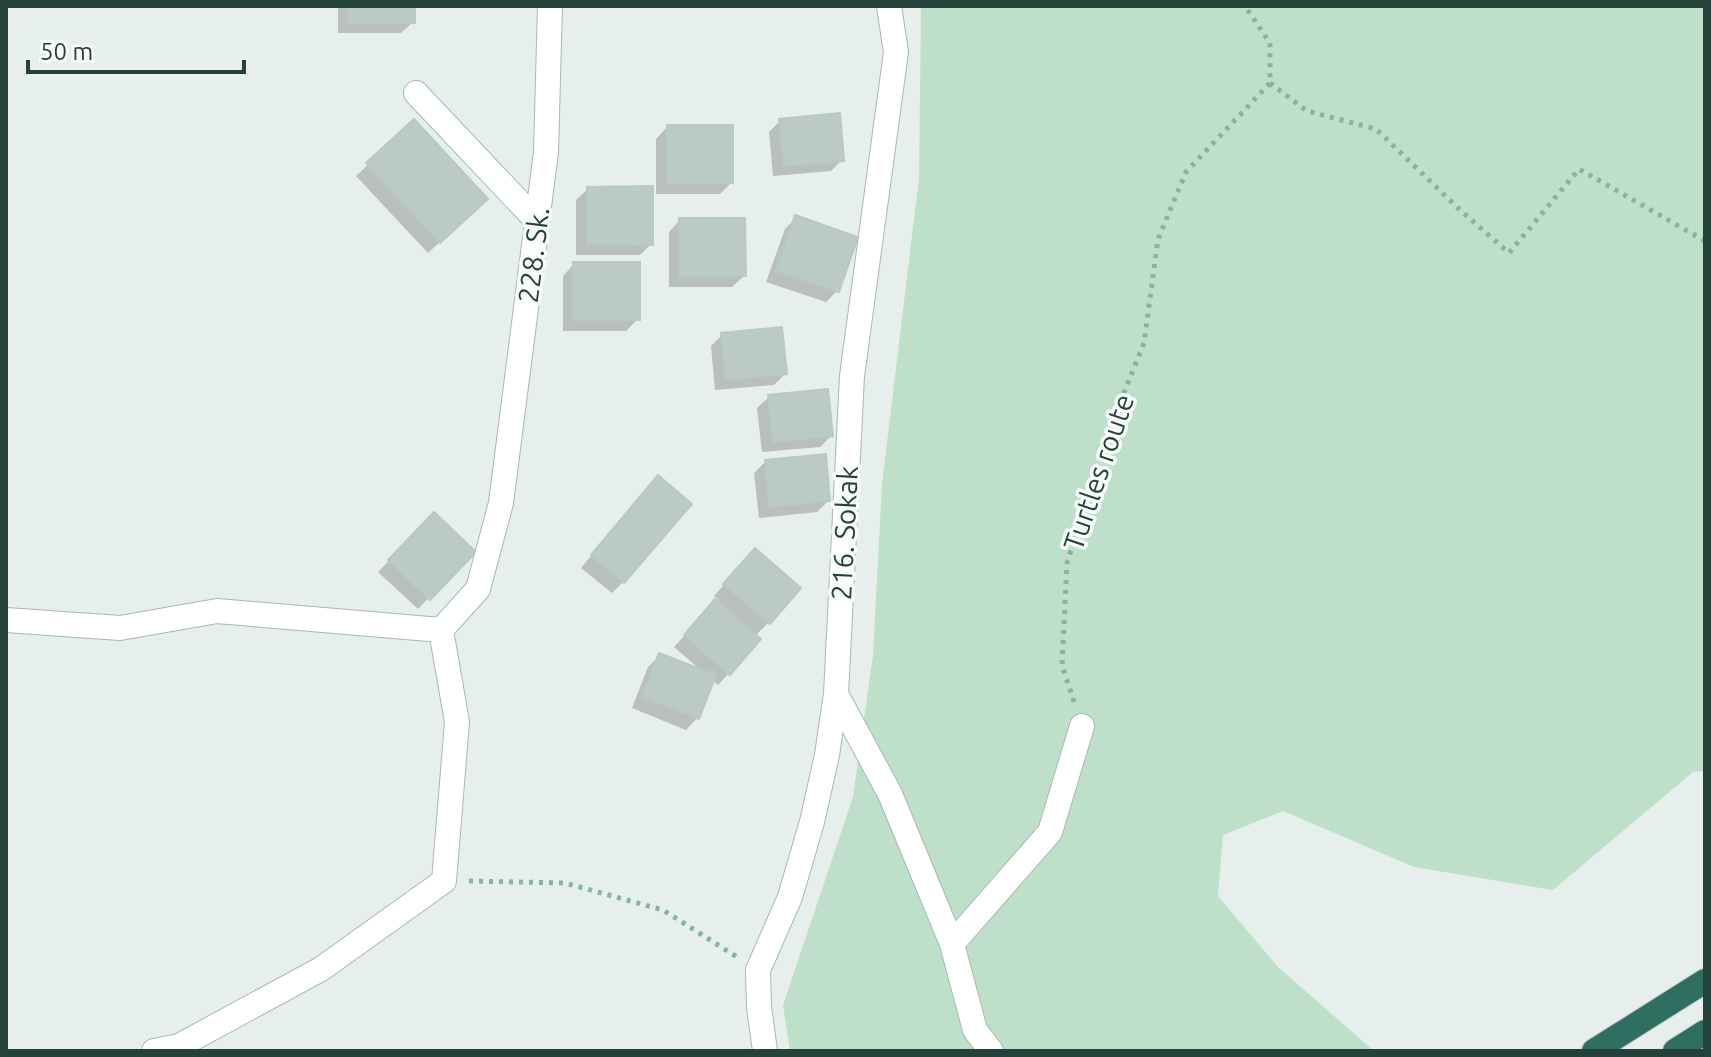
<svg xmlns="http://www.w3.org/2000/svg" width="1711" height="1057" font-family="Ubuntu,sans-serif">
<rect width="100%" height="100%" fill="#e6efeb"/>
<!-- green -->
<path fill="#bfe0c8" d="M 921,6 L 1705,6 L 1705,771 L 1693,772 L 1553,890 L 1414,867 L 1283,811 L 1223,835 L 1218,896 L 1278,967 L 1374,1051 L 790,1051 L 783,1005 L 853,797 L 873,655 L 882,484 L 919,178 Z"/>
<!-- shadow -->
<path fill="#0003" d="M 338,6 L 413,6 L 413,22 L 401,33 L 338,33 Z
M 780,121 L 842,160 L 831,171 L 773,176 L 769,132 Z
M 414,122 L 474,210 L 428,253 L 356,176 Z
M 667,127 L 731,183 L 720,194 L 656,194 L 656,139 Z
M 588,189 L 651,244 L 640,255 L 576,255 L 576,200 Z
M 796,218 L 837,291 L 826,302 L 766,282 L 785,229 Z
M 680,220 L 744,276 L 732,287 L 669,287 L 669,232 Z
M 574,264 L 638,319 L 626,331 L 563,331 L 563,276 Z
M 722,335 L 785,374 L 774,385 L 715,390 L 711,346 Z
M 769,397 L 831,436 L 820,447 L 762,452 L 757,408 Z
M 765,462 L 828,501 L 817,512 L 759,518 L 754,473 Z
M 647,489 L 623,582 L 612,593 L 581,568 Z
M 434,515 L 473,552 L 418,609 L 378,572 Z
M 744,562 L 769,622 L 755,636 L 729,673 L 718,685 L 712,680 L 697,718 L 686,730 L 632,708 L 648,667 L 660,655 L 702,671 L 674,647 L 718,599 L 714,596 Z"/>
<!-- building -->
<path fill="#bbcac4" stroke="#b8c9c2" stroke-width="2" d="M 348,6 L 415,6 L 415,23 L 348,23 Z
M 840,113 L 844,161 L 784,166 L 779,119 Z
M 414,119 L 488,199 L 440,243 L 366,163 Z
M 667,125 L 733,125 L 733,183 L 667,183 Z
M 653,186 L 653,245 L 587,244 L 587,187 Z
M 795,215 L 858,237 L 839,292 L 776,271 Z
M 679,218 L 745,218 L 746,276 L 679,276 Z
M 573,262 L 640,262 L 640,320 L 573,320 Z
M 782,327 L 787,374 L 726,380 L 721,333 Z
M 828,389 L 833,436 L 773,442 L 768,395 Z
M 826,454 L 830,501 L 769,507 L 765,460 Z
M 658,475 L 692,504 L 624,583 L 591,555 Z
M 434,512 L 476,552 L 430,600 L 388,560 Z
M 755,548 L 801,588 L 770,624 L 723,584 Z
M 715,599 L 761,639 L 730,675 L 684,635 Z
M 659,653 L 716,675 L 699,719 L 642,697 Z"/>
<g fill="none" stroke-linecap="round" stroke-linejoin="round">
<defs>
<path id="minor" d="M 416,93 L 537,221
M 6,620 L 120,628 L 217,611 L 441,630
M 836,694 L 890,794 L 952,944 L 975,1030 L 991,1051
M 952,944 L 1050,832 L 1082,726
M 154,1051 L 179,1046 L 321,969 L 444,881 L 457,722 L 441,630 L 478,589 L 501,503 L 546,152 L 550,6
M 765,1051 L 759,1007 L 758,970 L 790,897 L 812,822 L 827,755 L 836,694 L 852,376 L 896,52 L 889,6"/>
<path id="highway" d="M 1594,1051 L 1705,981
M 1675,1051 L 1705,1032"/>
</defs>
<!-- minor casing -->
<use href="#minor" stroke="#a8b8b2" stroke-width="26"/>
<!-- highway casing -->
<use href="#highway" stroke="#c2cac8" stroke-width="26"/>
<!-- path -->
<path stroke="#86b3a5" stroke-width="5" stroke-dasharray="4 6" stroke-linecap="butt" d="M 1270,83 L 1307,111 L 1376,129 L 1459,209 L 1509,253 L 1579,169 L 1705,241
M 1074,702 L 1062,665 L 1067,563 L 1108,432 L 1144,343 L 1158,239 L 1186,172 L 1270,83 L 1270,43 L 1245,6
M 469,881 L 565,883 L 663,910 L 737,957"/>
<!-- minor -->
<use href="#minor" stroke="#fff" stroke-width="24"/>
<!-- highway -->
<use href="#highway" stroke="#2f6f62" stroke-width="24"/>
</g>
<g text-anchor="middle" dominant-baseline="central" stroke-width="7" stroke-linejoin="round" paint-order="stroke">
<!-- street labels -->
<g font-size="28" fill="#24423a" stroke="#f7fbf9">
<text transform="translate(533 255) rotate(-83)">228. Sk.</text>
<text transform="translate(1098 472) rotate(-71)">Turtles route</text>
<text transform="translate(844 533) rotate(-87)">216. Sokak</text>
</g>
</g>
<!-- border -->
<rect width="1711" height="1057" fill="none" stroke="#24423a" stroke-width="16"/>
<!-- scale -->
<path d="M28 60v12h216v-12" fill="none" stroke="#24423a" stroke-width="4"/>
<text x="40" y="60" font-size="24" fill="#24423a" stroke="#f7fbf9" stroke-width="6" paint-order="stroke">50 m</text>
</svg>
